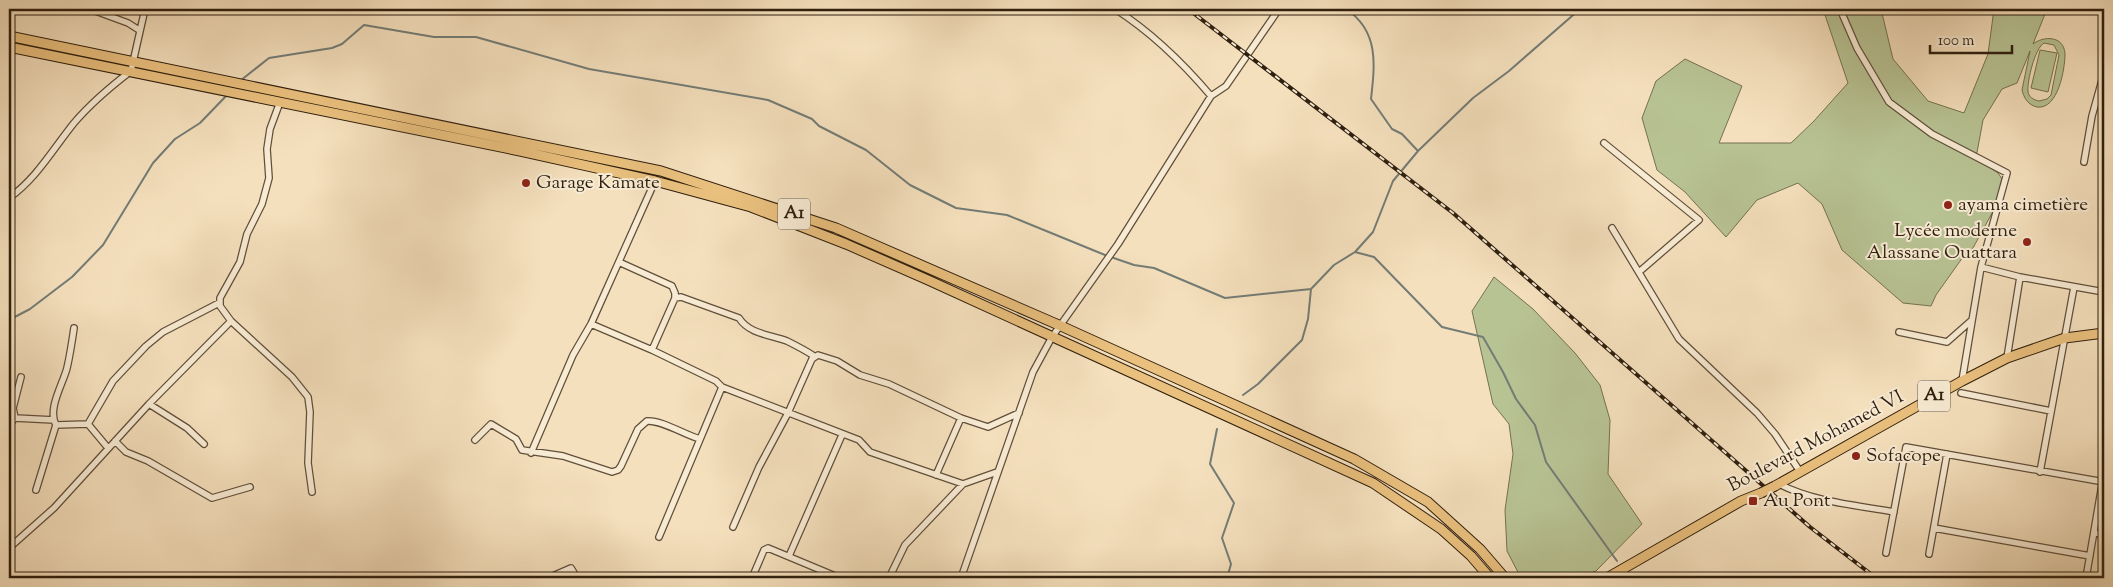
<svg xmlns="http://www.w3.org/2000/svg" width="2113" height="587" font-family="'Sorts Mill Goudy',serif">
<rect width="100%" height="100%" fill="#f5e0bd"/>
<filter id="stains"><feTurbulence type="fractalNoise" baseFrequency=".004" numOctaves="4"/><feColorMatrix values="0 0 0 0 .2 0 0 0 0 .09 0 0 0 0 .02 0 0 0 .5 -.17"/></filter>
<radialGradient id="worn" r=".72"><stop offset=".6" stop-color="#630" stop-opacity="0"/><stop offset="1" stop-color="#630" stop-opacity=".3"/></radialGradient>
<!-- green -->
<path fill="#b8c394" stroke="#747152" fill-rule="evenodd" d="M 1823,9 L 1881,9 L 1893,59 L 1928,101 L 1964,113 L 1988,54 L 1994,9 L 2047,9 L 2033,44 C 2043,36 2064,35 2065,54 C 2065,69 2058,110 2037,107 C 2028,105 2024,98 2022,90 L 2030,51 L 2017,83 L 2002,89 L 1983,120 L 1976,158 L 1998,173 L 2002,179 L 1996,206 L 1968,257 L 1963,257 L 1936,295 L 1931,306 L 1903,303 L 1842,250 L 1822,204 L 1798,183 L 1757,200 L 1726,237 L 1685,192 L 1657,170 L 1642,118 L 1656,81 L 1685,59 L 1742,86 L 1719,143 L 1791,143 L 1814,121 L 1848,83 ZM 2044,43 L 2054,45 L 2059,55 L 2051,95 L 2047,99 L 2039,101 C 2034,100 2028,97 2028,91 C 2027,81 2035,48 2044,43 Z
M 2040,50 L 2057,53 L 2048,92 L 2031,88 Z
M 1494,277 L 1533,309 L 1575,353 L 1600,385 L 1610,420 L 1608,474 L 1642,524 L 1596,571 L 1578,578 L 1521,578 L 1507,551 L 1505,510 L 1513,454 L 1509,424 L 1493,404 L 1472,311 Z"/>
<g fill="none" stroke-linecap="round" stroke-linejoin="round">
<!-- stream -->
<path stroke="#737c76" stroke-width="2" d="M 1346,9 C 1379,31 1375,64 1371,99 L 1392,129 L 1402,134 L 1418,151
M 240,81 L 269,58 L 332,48 L 342,44 L 364,25 L 434,37 L 476,37 L 589,69 L 768,100 L 812,119 L 819,126 L 866,150 L 910,185 L 956,208 L 1007,215 L 1105,255 L 1134,265 L 1154,268 L 1225,298 L 1311,289
M 1355,252 L 1374,257 L 1442,327 L 1483,337 L 1503,372 L 1516,399 L 1535,425 L 1546,462 L 1617,561
M 9,320 L 30,309 L 72,277 L 103,245 L 153,163 L 175,139 L 200,123 L 228,94
M 1243,395 L 1258,384 L 1302,340 L 1308,319 L 1311,289 L 1334,265 L 1355,252 L 1373,232 L 1393,181 L 1418,151 L 1473,98 L 1509,71 L 1580,9
M 1217,429 L 1210,464 L 1234,503 L 1222,538 L 1231,564 L 1227,578"/>
<defs>
<path id="minor" d="M 90,9 L 128,23 L 139,30
M 1115,9 C 1151,32 1183,63 1211,96
M 1840,9 L 1857,48 L 1889,102 L 1932,134 L 2007,173 L 1981,267 L 1962,381
M 1604,143 L 1699,220 L 1639,272
M 2084,162 L 2092,116 L 2104,73
M 9,198 C 37,178 53,149 74,123 C 91,103 110,87 131,71 L 145,9
M 1612,228 L 1679,339 L 1757,413 L 1775,434 L 1799,470
M 621,263 L 672,286 L 675,293 L 675,298 L 652,350
M 1981,267 L 2020,277 L 2104,292
M 675,298 L 681,297 L 739,318 C 749,334 771,335 787,341 C 797,346 805,350 814,356
M 231,321 L 292,377 L 308,397 L 310,412 L 308,463 L 312,492
M 591,324 L 652,350 L 716,381 L 722,387 L 859,440 L 870,452 L 963,484
M 1899,332 L 1947,342 L 1972,320
M 2007,358 L 2020,277
M 1961,393 L 2051,411
M 149,404 L 187,428 L 204,444
M 15,418 L 13,408 L 21,377
M 9,425 L 15,418 L 54,420
M 56,425 L 88,424
M 475,440 L 491,424 L 516,439 L 522,450 L 563,456 L 612,472 L 618,470 L 621,466 L 638,429 L 647,421 C 662,420 685,435 700,439
M 115,441 L 126,452 L 148,461 L 212,498 L 250,487
M 108,448 L 88,424 L 113,381 L 146,346 L 163,332 L 219,303
M 531,453 L 573,355 L 591,324 L 655,181
M 2040,472 L 2074,287
M 936,475 L 961,418
M 1779,484 C 1814,502 1855,505 1894,512
M 36,490 L 56,425 C 47,409 63,384 67,368 C 70,355 72,342 74,328
M 733,527 L 759,467 L 788,413 L 812,359 L 818,355 L 837,361 L 860,375 L 889,384 L 961,418 L 988,427 L 1019,413
M 1934,528 L 2090,556
M 2094,533 L 2104,534
M 659,537 L 722,387
M 9,548 L 54,508 L 149,404 L 231,321 L 220,306 L 220,298 L 240,262 L 247,234 L 262,204 L 269,178 L 267,149 L 270,129 L 280,102
M 1886,553 L 1906,447 L 2104,482
M 1929,554 L 1947,454
M 789,556 L 842,435
M 548,578 L 571,568 L 577,578
M 752,578 L 764,550 L 768,548 L 840,578
M 889,578 L 905,545 L 963,484 L 997,472
M 961,578 L 1033,372 L 1052,337 L 1118,244 L 1211,96 L 1226,86 L 1279,9
M 2086,578 L 2104,473"/>
<path id="primary" d="M 9,36 L 661,171 L 836,228 L 1061,326 L 1354,459 L 1428,502 L 1480,549 L 1505,578
M 9,47 L 520,151 L 655,181 L 751,207 L 846,244 L 928,280 L 1373,483 L 1441,529 L 1471,556 L 1490,578
M 1775,486 L 1962,381 L 2007,358 L 2065,338 L 2104,333
M 1607,578 L 1741,501 L 1761,493"/>
</defs>
<!-- minor casing -->
<use href="#minor" stroke="#604f3a" stroke-width="8"/>
<!-- primary casing -->
<use href="#primary" stroke="#2f1f0f" stroke-width="11"/>
<!-- minor -->
<use href="#minor" stroke="#f8ebd4" stroke-width="5.5"/>
<!-- primary -->
<use href="#primary" stroke="#eac07e" stroke-width="9"/>
<defs>
<path id="rail" d="M 1188,9 L 1453,213 L 1810,527 L 1876,578"/>
</defs>
<!-- rail casing -->
<use href="#rail" stroke="#2f1f0f" stroke-width="4"/>
<!-- rail -->
<use href="#rail" stroke="#f8ebd4" stroke-width="2" stroke-dasharray="5.5" stroke-linecap="butt"/>
<defs>
<path id="primary-bridge" d="M 1761,493 L 1775,486"/>
</defs>
<!-- primary-bridge casing -->
<use href="#primary-bridge" stroke="#2f1f0f" stroke-width="11" stroke-linecap="butt"/>
<!-- primary-bridge -->
<use href="#primary-bridge" stroke="#eac07e" stroke-width="9"/>
</g>
<!-- markers -->
<g fill="#8f2418" stroke="#f8ebd4" stroke-width="2">
<circle cx="526" cy="183" r="5"/>
<circle cx="1948" cy="205" r="5"/>
<circle cx="2027" cy="242" r="5"/>
<circle cx="1856" cy="456" r="5"/>
<rect x="1748" y="496" width="10" height="10" rx="2.5"/>
</g>
<g text-anchor="middle" dominant-baseline="central" stroke-width="4" stroke-linejoin="round" paint-order="stroke">
<!-- shield labels -->
<g fill="#f8ebd4" stroke="#6b5c4a" stroke-width="1">
<rect x="778" y="198.5" width="32" height="31" rx="4"/>
<rect x="1918" y="380.5" width="32" height="31" rx="4"/>
</g>
<g font-size="18" font-weight="bold" fill="#2f1f0f">
<text x="794" y="214">A1</text>
<text x="1934" y="396">A1</text>
</g>
<!-- poi labels -->
<g font-size="19" fill="#2f1f0f" stroke="#f8ebd4" text-anchor="start">
<text x="536" y="183">Garage Kamate</text>
<text x="1958" y="205">ayama cimetière</text>
<text x="2017" y="231" text-anchor="end">Lycée moderne<tspan x="2017" dy="22">Alassane Ouattara</tspan></text>
<text x="1866" y="456">Sofacope</text>
<text x="1763" y="501">Au Pont</text>
</g>
<!-- street labels -->
<g font-size="19" fill="#2f1f0f" stroke="#f8ebd4">
<text transform="translate(1816 442) rotate(-28)">Boulevard Mohamed VI</text>
</g>
</g>
<!-- margin -->
<rect width="2113" height="587" fill="none" stroke="#f5e0bd" stroke-width="30"/>
<rect x="10" y="10" width="2093" height="567" fill="none" stroke="#2f1f0f" stroke-width="2.5"/>
<rect x="15" y="15" width="2083" height="557" fill="none" stroke="#2f1f0f"/>
<!-- scale -->
<path d="M1930 45v8h82v-8" fill="none" stroke="#2f1f0f" stroke-width="2.5"/>
<text x="1938" y="45" font-size="15" fill="#2f1f0f" stroke="#f8ebd4" stroke-width="4" paint-order="stroke">100 m</text>
<rect width="100%" height="100%" filter="url(#stains)"/>
<rect width="100%" height="100%" fill="url(#worn)"/>
</svg>
